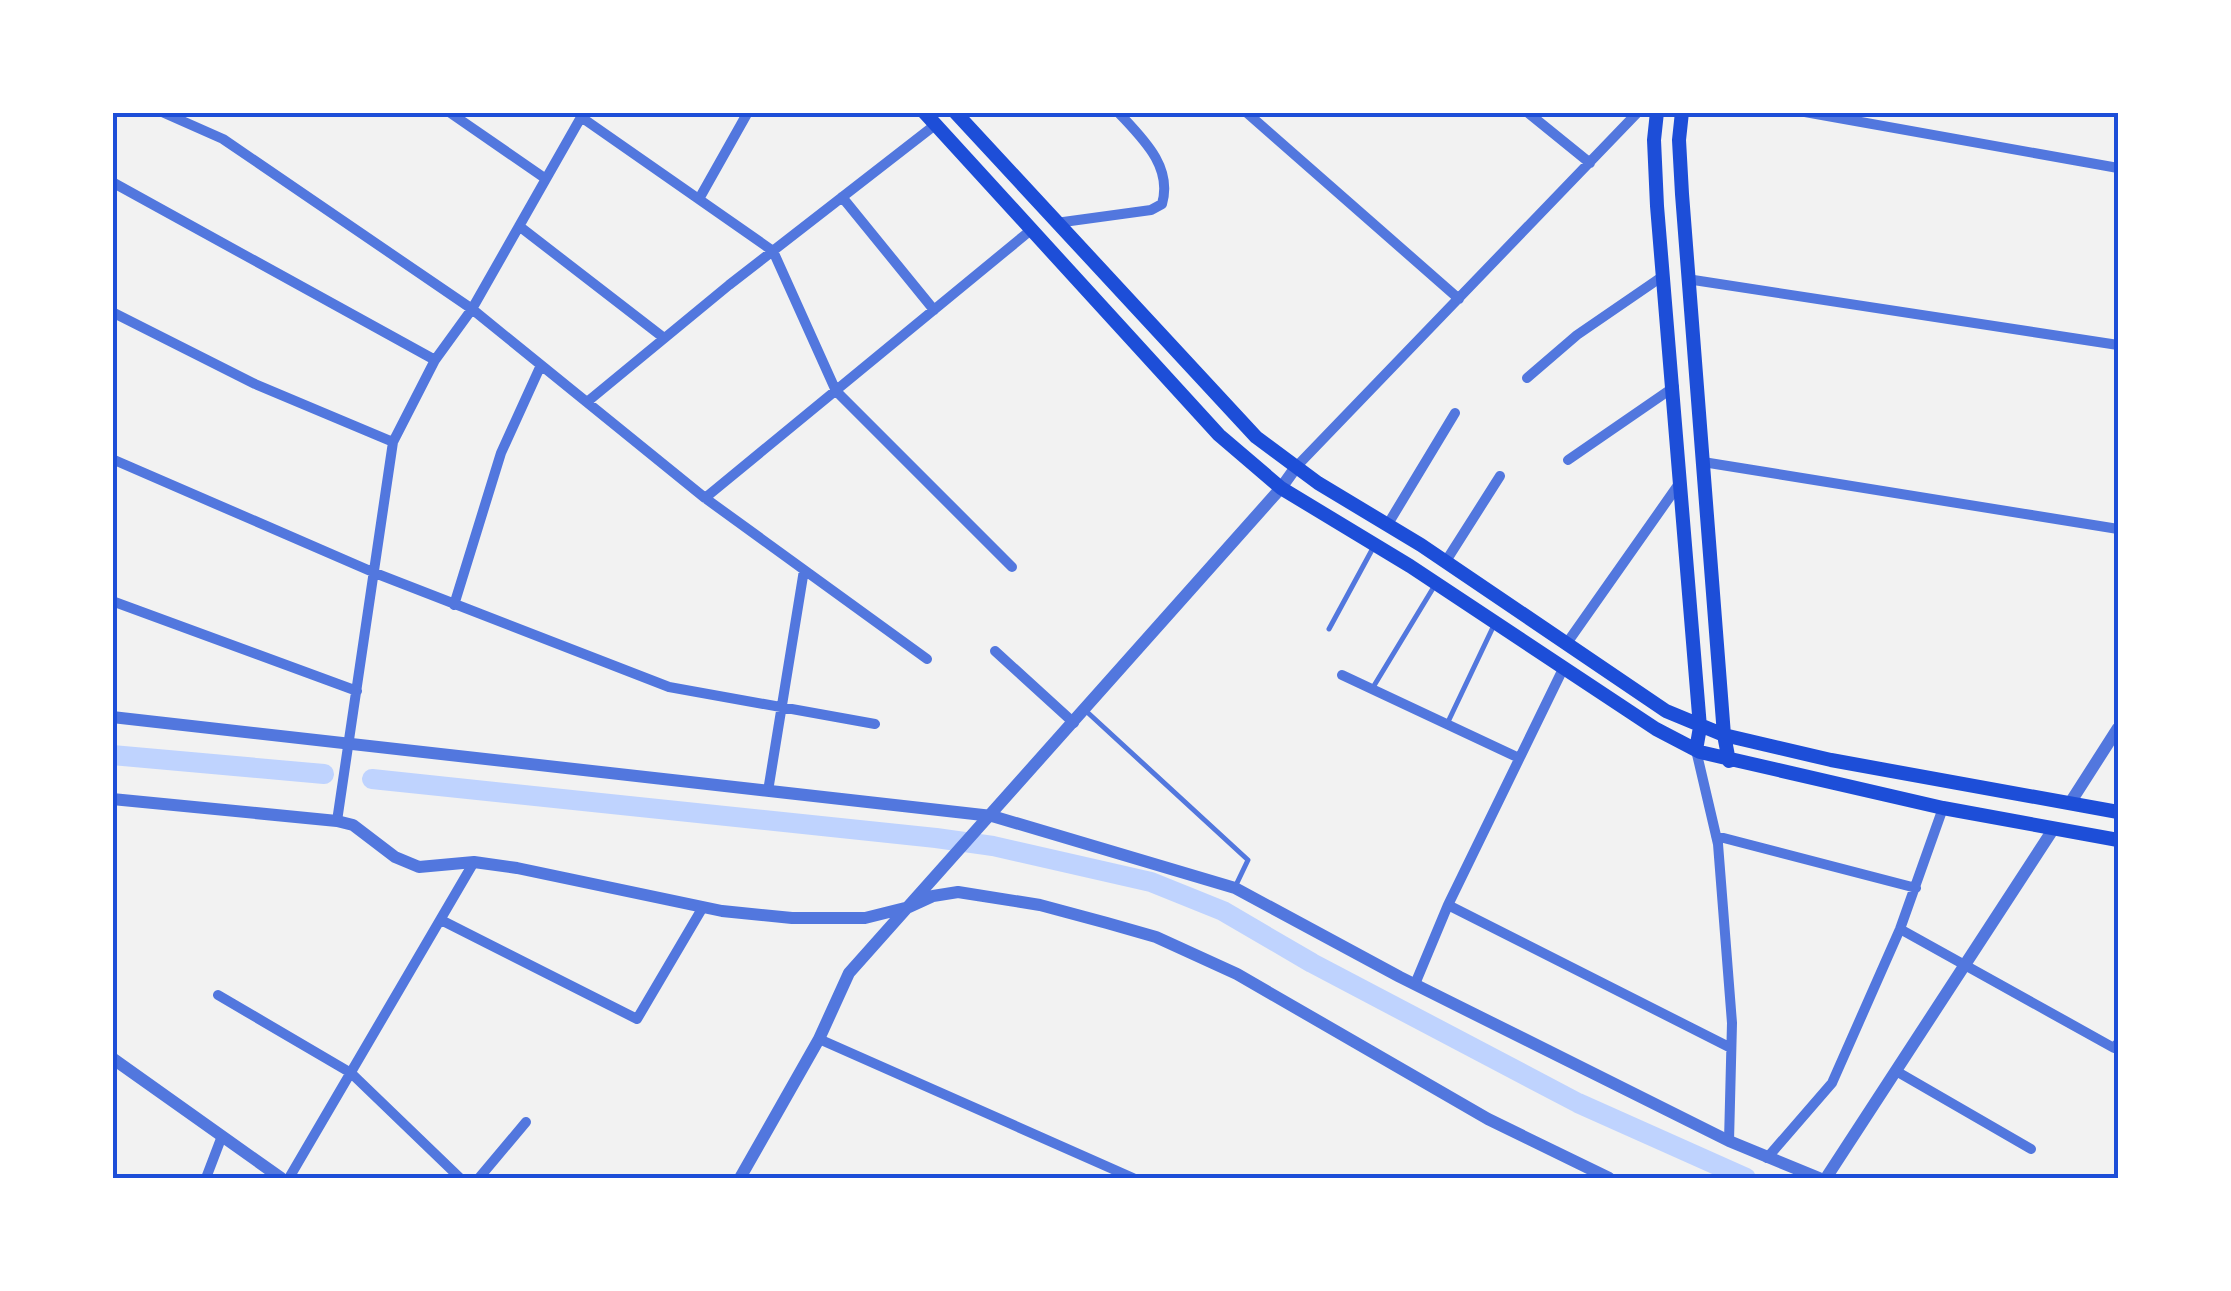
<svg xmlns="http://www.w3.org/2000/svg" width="2231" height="1291" font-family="Helvetica,sans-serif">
<rect width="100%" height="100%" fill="#f2f2f2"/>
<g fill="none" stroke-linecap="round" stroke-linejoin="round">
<!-- canal -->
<path stroke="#bfd3fe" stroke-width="20" d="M 112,755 L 324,774
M 372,779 L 936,838 L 993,846 L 1151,882 L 1223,911 L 1312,963 L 1578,1103 L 1746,1178"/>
<!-- service -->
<path stroke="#5277de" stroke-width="5" d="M 1329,629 L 1373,548
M 1372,689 L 1435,585
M 1086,711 L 1248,860 L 1236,885
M 1447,724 L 1495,623"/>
<!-- minor -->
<path stroke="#5277de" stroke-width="10" d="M 162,112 L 223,139 L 472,309 L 705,498 L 927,659
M 449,112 L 546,179
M 1246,112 L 1459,299
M 1527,112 L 1590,163
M 1805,112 L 2118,168
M 581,117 L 773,251 L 836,391 L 1012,567
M 112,182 L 435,360
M 842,197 L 934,310
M 699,199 L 748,112
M 1056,223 L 1151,210 L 1162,204 C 1173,166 1142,138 1118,112
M 519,226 L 664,338
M 1687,279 L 2118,345
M 112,312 L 255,384 L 393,442
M 1527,378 L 1577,335 L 1663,276
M 587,402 L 729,285 L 935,125
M 112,459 L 375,573 L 669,687 L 875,724
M 1568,460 L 1674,387
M 1703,462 L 2118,529
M 1296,467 L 1638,112
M 705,498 L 1031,230
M 1388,524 L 1455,413
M 1446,561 L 1500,476
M 112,601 L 357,691
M 454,605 L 501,453 L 541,365
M 1567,643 L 1681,481
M 995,651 L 1074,723
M 1342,675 L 1519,758
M 1696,750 L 1718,844 L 1732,1023 L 1729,1141
M 768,791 L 804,570
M 337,821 L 393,442 L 435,360 L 472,309 L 584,112
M 1716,836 L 1916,888
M 1448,905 L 1731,1048
M 441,920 L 637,1019 L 703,907
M 1900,929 L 2114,1048 L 2118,1043
M 1415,984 L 1448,905 L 1563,669
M 218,995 L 351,1073 L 460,1178
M 819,1039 L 1133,1178
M 1896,1071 L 2031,1149
M 1767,1158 L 1832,1083 L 1900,929 L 1943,808
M 206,1178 L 222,1136
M 289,1178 L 474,862
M 479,1178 L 526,1122"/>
<!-- tertiary -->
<path stroke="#5277de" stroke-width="12" d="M 112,717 L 992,816 L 1235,888 L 1400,977 L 1729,1141 L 1819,1178
M 112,799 L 337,821 L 353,825 L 395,857 L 419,867 L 474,862 L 517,868 L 722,911 L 792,918 L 865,918 L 909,907 L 933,896 L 958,892 L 1040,905 L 1107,923 L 1156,937 L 1237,974 L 1488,1119 L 1609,1178
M 2070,803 L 2118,728
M 112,1058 L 281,1178
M 740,1178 L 819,1039 L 849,973 L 1281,488 L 1296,467
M 1826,1178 L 2054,828"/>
<!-- secondary -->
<path stroke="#1d4ed8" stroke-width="14" d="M 924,112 L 1219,435 L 1281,488 L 1410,566 L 1656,729 L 1700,752 L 1943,808 L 2118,840
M 955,112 L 1256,437 L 1318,483 L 1421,545 L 1666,711 L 1724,735 L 1831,760 L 2118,812
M 1657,112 L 1654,140 L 1657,206 L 1700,727 L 1696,750
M 1682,112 L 1679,140 L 1682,194 L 1724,735 L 1729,761"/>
</g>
<!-- border -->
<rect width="2231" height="1291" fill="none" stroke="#ffffff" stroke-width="230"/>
<rect x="115" y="115" width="2001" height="1061" fill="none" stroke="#1d4ed8" stroke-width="4"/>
</svg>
